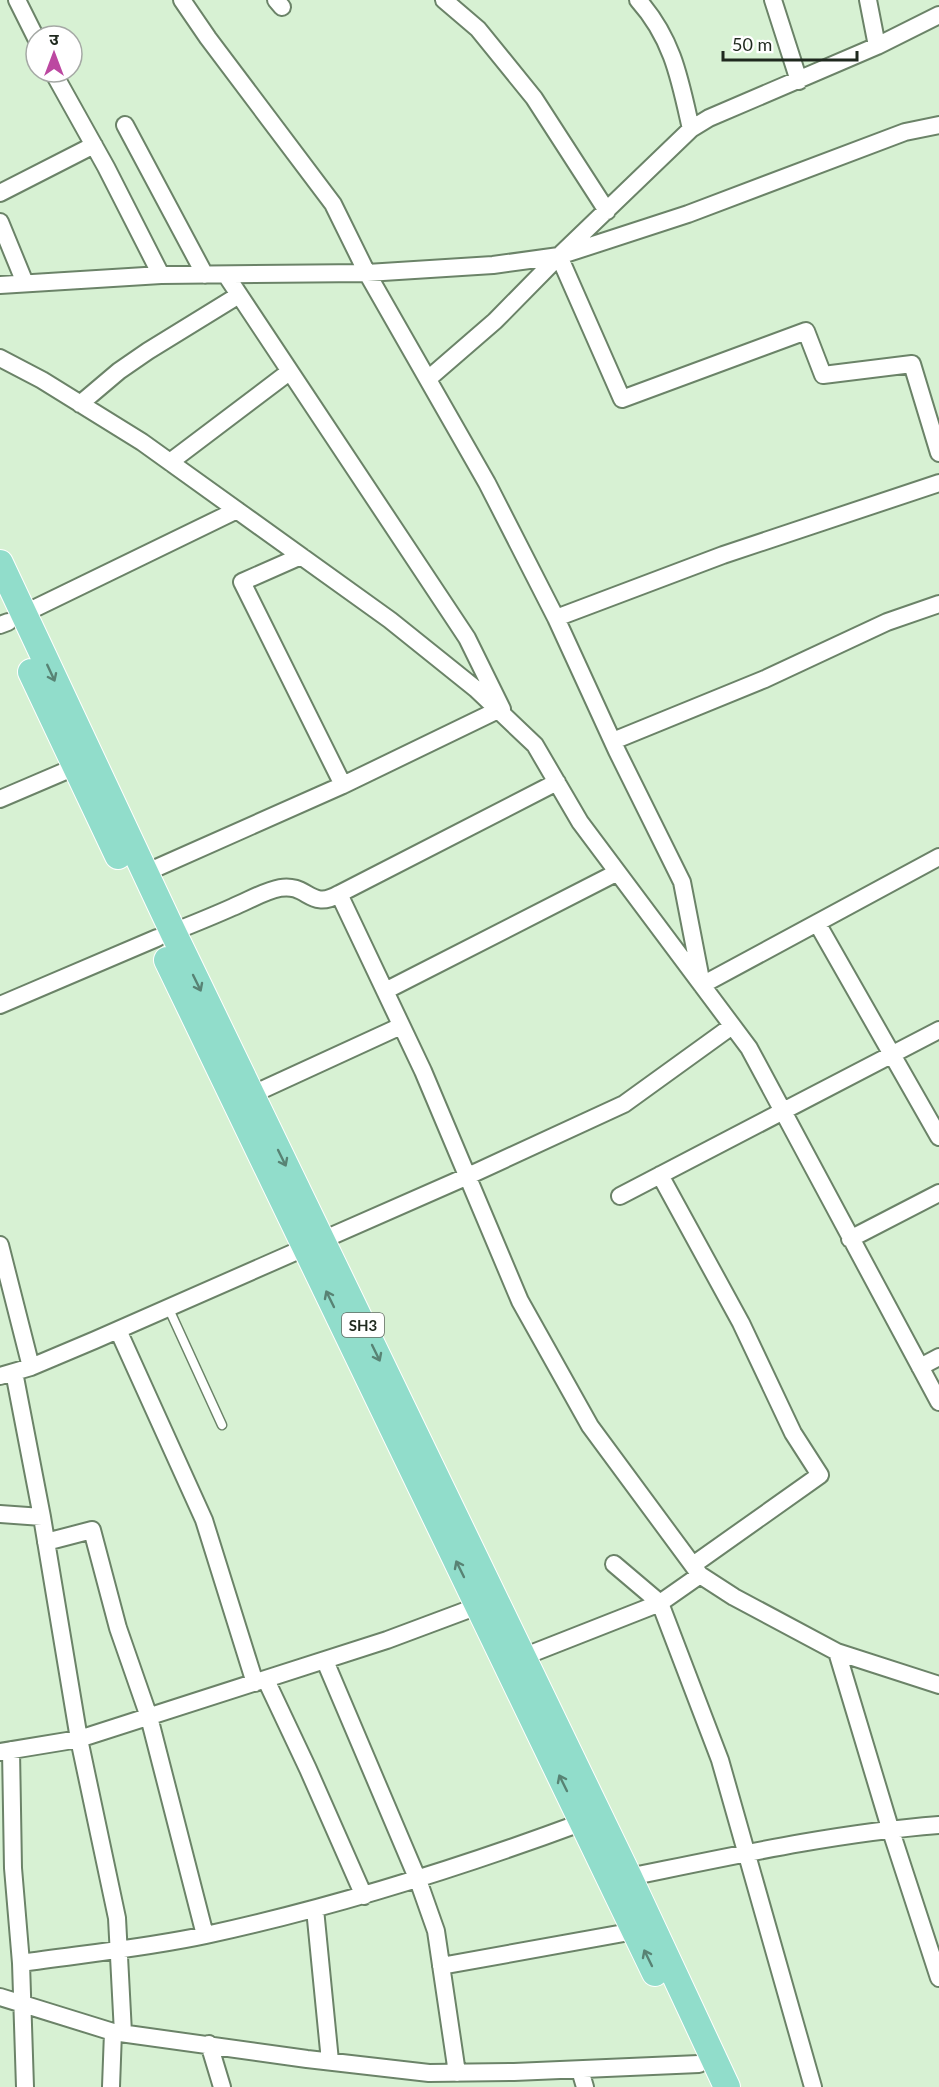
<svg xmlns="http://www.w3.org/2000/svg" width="939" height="2087" font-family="Lato,'Noto Sans Devanagari',sans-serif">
<rect width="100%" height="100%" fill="#d7f1d3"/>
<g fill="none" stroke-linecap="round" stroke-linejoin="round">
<defs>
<path id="lane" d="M 168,1307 L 222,1425"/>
<path id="street" d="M 17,0 L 36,38
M 182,0 L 208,38 L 333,204 L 367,273 L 487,483 L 556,618 L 617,751 L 682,882 L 702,985 L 939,857
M 276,0 L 282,7
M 444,0 L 478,29 L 534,98 L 607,211
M 638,0 C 673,39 680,80 691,129
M 773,0 L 799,81
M 868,0 L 877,46
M 53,72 L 106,167 L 161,275
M 125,125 L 205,275
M 0,193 L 94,145
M 0,222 L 25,283
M 559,256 L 622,399 L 806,331 L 823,375 L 912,364 L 939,453
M 226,275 L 467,638 L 502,709
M 0,285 L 161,275 L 367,273 L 493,265 L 559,256 L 688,214 L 905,132 L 939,125
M 0,358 L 42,380 L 142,442 L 390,620 L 476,689 L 535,745 L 580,822 L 749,1048 L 939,1402
M 428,379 L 495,321 L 559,256 L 691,129 L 709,118 L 877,46 L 939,15
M 80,404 L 119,371 L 148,351 L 239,295
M 170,462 L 289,372
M 301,556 L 242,582 L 343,785
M 23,614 L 237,510
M 556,618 L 723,555 L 939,483
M 0,625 L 8,622
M 613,741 L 765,679 L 887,622 L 939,604
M 557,782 L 339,894 L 423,1071 L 520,1301 L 590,1426 L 700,1575 L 734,1597 L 837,1652 L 939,1685
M 0,799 L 75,767
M 145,873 L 343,785 L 498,710
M 817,923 L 939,1137
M 173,932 C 193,924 213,916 233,907 C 248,901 264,891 280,888 C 308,883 310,911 339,894
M 385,991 L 616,873
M 0,1005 L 157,938
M 251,1095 L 401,1026
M 660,1175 L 741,1323 L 793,1433 L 820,1475 L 693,1565
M 620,1196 L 939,1030
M 850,1239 L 939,1193
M 0,1245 L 31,1367
M 118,1330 L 204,1520 L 255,1683
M 920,1367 L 939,1357
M 14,1372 L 42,1517 L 79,1739 L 117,1918 L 123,2033
M 0,1376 L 31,1367 L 95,1340 L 468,1176 L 624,1104 L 732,1026
M 0,1514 L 42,1517
M 46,1542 L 92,1530 L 118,1628 L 149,1717 L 205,1935
M 614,1564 L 660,1603 L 720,1760 L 813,2087
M 837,1652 L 890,1828 L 939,1978
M 515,1660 L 660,1603 L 700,1575
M 325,1661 L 418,1880 L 436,1931 L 457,2073
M 266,1680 L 308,1769 L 364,1896
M 11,1750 L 13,1868 L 21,1963 L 25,2087
M 0,1752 L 79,1739 L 387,1640 L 478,1606
M 629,1877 C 732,1856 835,1833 939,1825
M 315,1909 L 330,2061
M 21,1963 C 83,1954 146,1948 206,1935 C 335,1907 459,1868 583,1822
M 441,1966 L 635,1931
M 0,1997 L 113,2032 L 307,2059 L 429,2073 L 514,2072 L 699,2064
M 209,2044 L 222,2087
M 580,2070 L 585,2087
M 111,2087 L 113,2032"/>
<path id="primary" d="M 0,563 L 173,932 L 629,1877 L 727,2087
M 31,672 L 118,856
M 167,960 L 655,1973"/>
</defs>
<!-- lane casing -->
<use href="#lane" stroke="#6b8368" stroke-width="11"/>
<!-- street casing -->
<use href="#street" stroke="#6b8368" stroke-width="20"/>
<!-- primary casing -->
<use href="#primary" stroke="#fff" stroke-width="28"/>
<!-- lane -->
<use href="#lane" stroke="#fff" stroke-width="8"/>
<!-- street -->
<use href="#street" stroke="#fff" stroke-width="16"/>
<!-- primary -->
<use href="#primary" stroke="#91ddcb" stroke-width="26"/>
</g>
<!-- one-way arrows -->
<defs><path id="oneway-shaft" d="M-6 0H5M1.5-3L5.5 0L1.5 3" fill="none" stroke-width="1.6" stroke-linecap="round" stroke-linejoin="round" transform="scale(1.5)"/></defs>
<g stroke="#588374">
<use href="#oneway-shaft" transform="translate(51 673) rotate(65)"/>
<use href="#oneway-shaft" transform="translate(197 983) rotate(64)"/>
<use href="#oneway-shaft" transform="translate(282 1158) rotate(64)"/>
<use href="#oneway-shaft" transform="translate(330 1299) rotate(-116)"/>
<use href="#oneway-shaft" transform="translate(376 1353) rotate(64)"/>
<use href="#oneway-shaft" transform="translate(460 1569) rotate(-116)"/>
<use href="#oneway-shaft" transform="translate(563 1783) rotate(-116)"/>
<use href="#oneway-shaft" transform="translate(648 1958) rotate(-116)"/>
</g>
<g text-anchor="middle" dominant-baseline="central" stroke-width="4.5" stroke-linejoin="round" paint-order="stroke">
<!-- shield labels -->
<rect fill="#fff" stroke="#626962" stroke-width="1.5" x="342" y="1313" width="42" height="24" rx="4.5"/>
<g font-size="15" font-weight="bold" fill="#1f291e">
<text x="363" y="1325">SH3</text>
</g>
</g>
<!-- north arrow -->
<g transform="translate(54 54)"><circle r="28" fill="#ffffff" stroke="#a5a9a5" stroke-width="1.5"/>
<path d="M0-4.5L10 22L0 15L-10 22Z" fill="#bc48a1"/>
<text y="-9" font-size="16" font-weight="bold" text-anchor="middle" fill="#1f291e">उ</text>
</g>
<!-- scale -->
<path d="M723 51v9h134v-9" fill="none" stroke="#1f291e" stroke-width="3"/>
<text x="732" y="51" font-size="18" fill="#1f291e" stroke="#ffffff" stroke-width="4.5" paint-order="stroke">50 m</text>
</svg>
